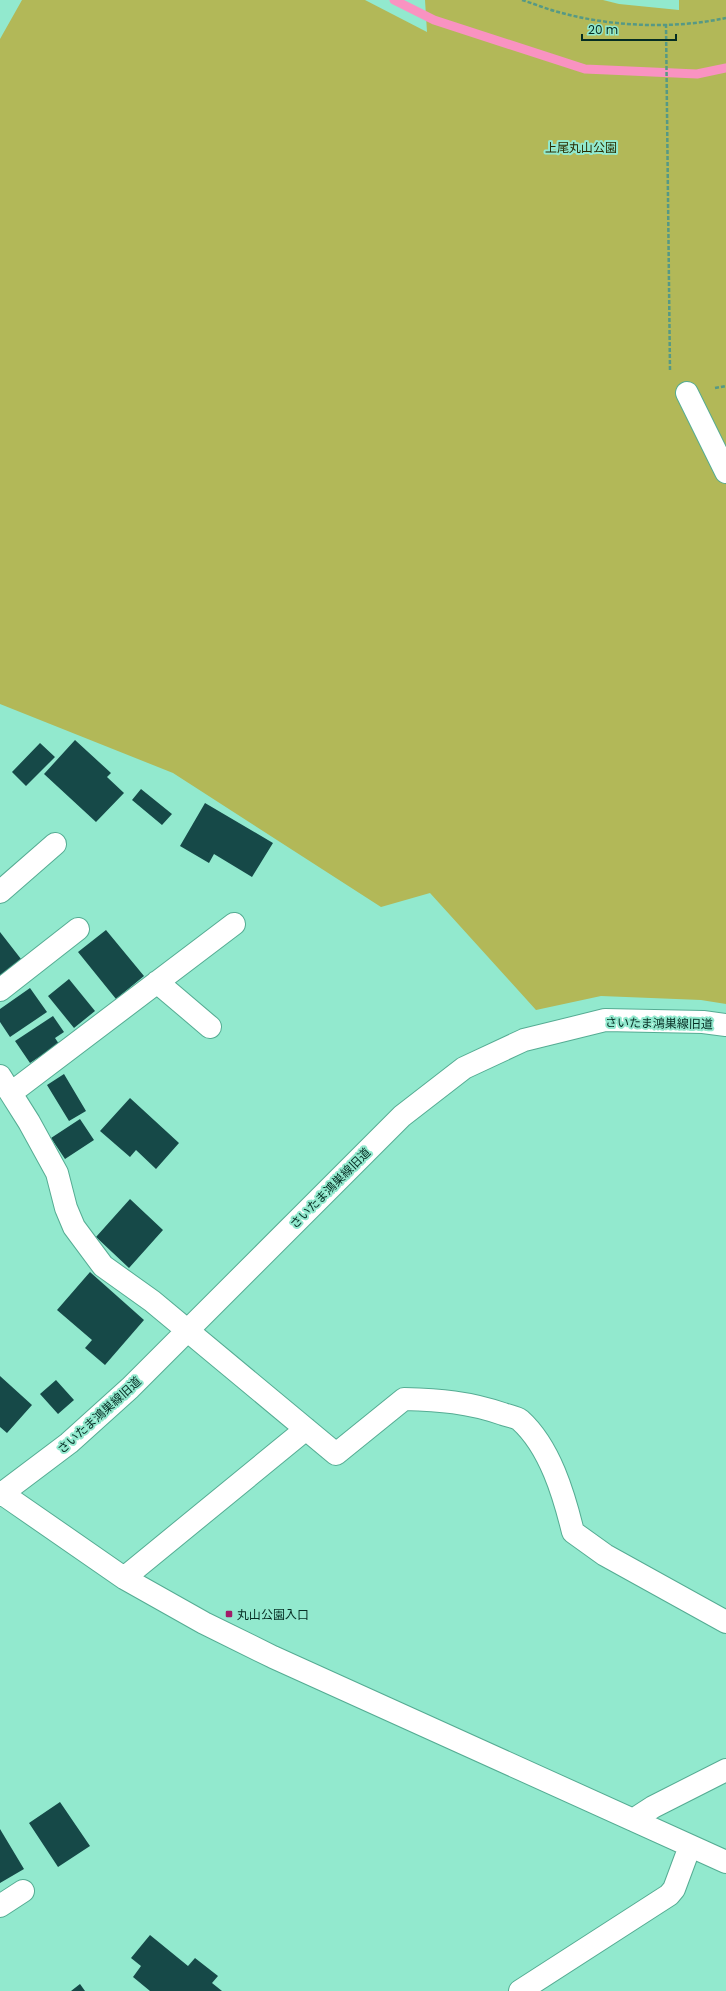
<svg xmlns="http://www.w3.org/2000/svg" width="726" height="1991" font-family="Poppins,'Noto Sans JP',sans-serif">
<rect width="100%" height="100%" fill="#92e9ce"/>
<!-- green -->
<path fill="#b2b858" d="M 22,0 L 365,0 L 427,32 L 425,0 L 603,0 L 619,4 L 679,10 L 679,0 L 726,0 L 726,1004 L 701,1000 L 601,996 L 536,1010 L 430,893 L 381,907 L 173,773 L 0,704 L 0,39 Z"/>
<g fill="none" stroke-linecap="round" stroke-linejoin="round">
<!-- stream -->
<path stroke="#f993c1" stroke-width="9" d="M 394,0 L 434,20 L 585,69 L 697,74 L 726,68"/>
</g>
<!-- building -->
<path fill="#164948" d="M 75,740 L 111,773 L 107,777 L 124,793 L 96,822 L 44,774 Z
M 40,743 L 55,757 L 26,786 L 12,772 Z
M 141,789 L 172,814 L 162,825 L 132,800 Z
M 205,803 L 273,843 L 252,877 L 214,854 L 209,863 L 180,846 Z
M 106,930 L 144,976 L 116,999 L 78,952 Z
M 0,932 L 21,959 L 0,976 Z
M 69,979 L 95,1011 L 74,1028 L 48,996 Z
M 30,988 L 47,1012 L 10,1037 L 0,1022 L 0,1009 Z
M 53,1016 L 64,1032 L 55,1038 L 59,1044 L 30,1063 L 15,1041 Z
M 64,1074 L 86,1111 L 69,1121 L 47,1085 Z
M 130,1098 L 179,1143 L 156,1169 L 136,1150 L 130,1157 L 100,1131 Z
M 80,1119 L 94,1140 L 65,1159 L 51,1138 Z
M 130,1199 L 163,1230 L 129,1268 L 96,1237 Z
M 90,1272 L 144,1320 L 105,1365 L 85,1348 L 92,1340 L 57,1310 Z
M 0,1376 L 32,1405 L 7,1433 L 0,1427 Z
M 56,1380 L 74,1400 L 58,1414 L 40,1394 Z
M 60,1802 L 90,1846 L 58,1867 L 29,1823 Z
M 0,1829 L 24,1869 L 0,1883 Z
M 150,1935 L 188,1966 L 195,1958 L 218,1976 L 212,1983 L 222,1991 L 150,1991 L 133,1977 L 141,1966 L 131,1958 Z
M 80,1984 L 85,1991 L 71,1991 Z"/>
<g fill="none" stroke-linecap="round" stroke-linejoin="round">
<defs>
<path id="minor" d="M 687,393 L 726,472
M 0,892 L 55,844
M 157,982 L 210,1027
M 0,990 L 78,929
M 0,1076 L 29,1122 L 57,1173 L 66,1208 L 74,1227 L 103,1266 L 152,1301 L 336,1454 L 404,1399 C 440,1400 468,1402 503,1414 C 508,1416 516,1417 520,1420 C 550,1447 564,1495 573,1532 L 605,1555 L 726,1622
M 11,1093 L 234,924
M 0,1492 L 124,1578 L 204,1623 L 273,1657 L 726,1862
M 0,1495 L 69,1443 L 130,1388 L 402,1116 L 464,1068 L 524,1040 L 605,1020 L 703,1022 L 726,1025
M 124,1578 L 306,1429
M 633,1820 L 653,1807 L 726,1770
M 0,1906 L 23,1891
M 520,1991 L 669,1895 L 674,1889 L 690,1846"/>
</defs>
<!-- minor casing -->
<use href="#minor" stroke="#55ac93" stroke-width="24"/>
<!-- path -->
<path stroke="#569985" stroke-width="2.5" stroke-dasharray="4 2" stroke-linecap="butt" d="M 522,0 C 535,4 549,10 562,13 C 614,27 674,29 726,18
M 666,24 L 670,371
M 715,388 L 726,386"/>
<!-- minor -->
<use href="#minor" stroke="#fff" stroke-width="22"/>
</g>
<!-- markers -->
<rect fill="#a21c68" stroke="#92e9ce" stroke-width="1.5" x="225" y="1610" width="8" height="8" rx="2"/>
<g text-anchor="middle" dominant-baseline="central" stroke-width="4" stroke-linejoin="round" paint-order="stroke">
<!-- park labels -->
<g font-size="12" fill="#2a2c00" stroke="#92e9ce">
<text x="581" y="147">上尾丸山公園</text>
</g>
<!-- street labels -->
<g font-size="12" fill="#052d23" stroke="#92e9ce">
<text transform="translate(659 1023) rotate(1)">さいたま鴻巣線旧道</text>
<text transform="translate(330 1188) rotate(-45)">さいたま鴻巣線旧道</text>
<text transform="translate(99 1415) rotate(-42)">さいたま鴻巣線旧道</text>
</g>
<!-- poi labels -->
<g font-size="12" fill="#052d23" stroke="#92e9ce" text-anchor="start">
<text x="237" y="1614">丸山公園入口</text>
</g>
</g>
<!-- scale -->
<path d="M582 34v6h94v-6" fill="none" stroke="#052d23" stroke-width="2"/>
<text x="588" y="34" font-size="12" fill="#052d23" stroke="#92e9ce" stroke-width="3" paint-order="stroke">20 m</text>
</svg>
